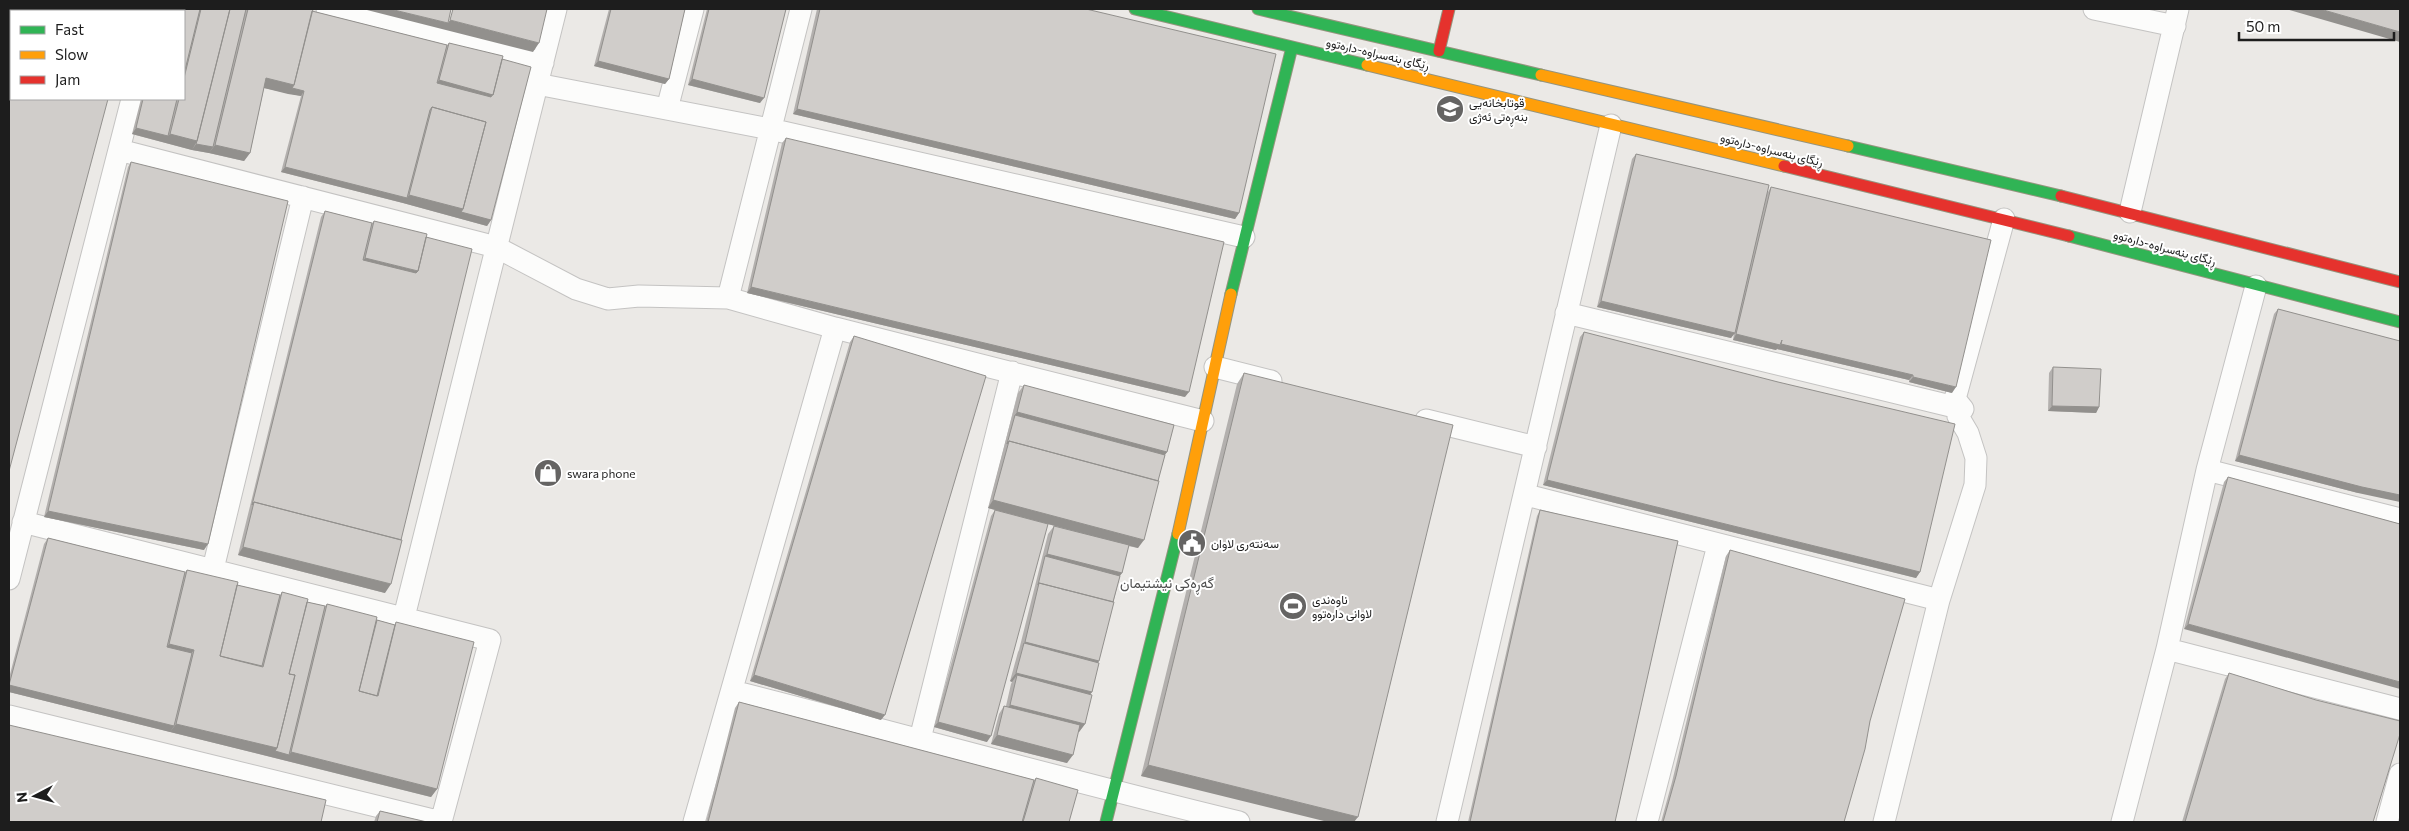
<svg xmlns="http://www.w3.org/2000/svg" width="2409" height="831" font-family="Commissioner,Vazirmatn,sans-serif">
<rect width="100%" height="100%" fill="#ebe9e6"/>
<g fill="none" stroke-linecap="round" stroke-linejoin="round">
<defs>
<path id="street" d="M 327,9 L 543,63
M 2094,9 L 2175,26
M 153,11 L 154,9
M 537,84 L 770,129 L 1244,237
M 667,109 L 693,9
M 119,150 L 496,247 L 576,289 L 608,299 L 639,296 L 728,298 L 835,328 L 1203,421
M 2130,212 L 2178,9
M 728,298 L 801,9
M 1566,313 L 1963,409
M 1215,367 L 1271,381
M 1426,420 L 1536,447
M 2207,470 L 2400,519
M 1526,495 L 1939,600
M 23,522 L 490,640 L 441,822
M 213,569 L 303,197
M 9,579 L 132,99
M 404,617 L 556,9
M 2167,649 L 2400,709
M 732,691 C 901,734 1069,781 1239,822
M 9,716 L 441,822
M 920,739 L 1012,372
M 694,822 L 835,328
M 1447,822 L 1611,125
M 1647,822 L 1718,545
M 1884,822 L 1939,600 L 1975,485 L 1976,458 L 1968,433 L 1958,416 L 1963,409 L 1955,399 L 2004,219
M 2122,822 L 2167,649 L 2207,470 L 2256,286
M 2387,822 L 2400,774"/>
<path id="fast" d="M 1135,9 L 1367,65
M 1258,9 L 1541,75
M 1848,146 L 2061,196
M 2069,236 L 2400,322
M 1231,294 L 1292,47
M 1106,822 L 1178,534"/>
<path id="slow" d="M 1367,65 L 1784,166
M 1541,75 L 1848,146
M 1178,534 L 1231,294"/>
<path id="jam" d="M 1439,51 L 1449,9
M 1784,166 L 2069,236
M 2061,196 L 2400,282"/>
</defs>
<!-- street casing -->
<use href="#street" stroke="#c4c3c2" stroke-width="23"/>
<!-- fast casing -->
<use href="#fast" stroke="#95947e" stroke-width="13"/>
<!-- slow casing -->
<use href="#slow" stroke="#95947e" stroke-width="13"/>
<!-- jam casing -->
<use href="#jam" stroke="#95947e" stroke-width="13"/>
<!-- street -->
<use href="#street" stroke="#fcfcfb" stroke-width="21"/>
<!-- fast -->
<use href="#fast" stroke="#30b455" stroke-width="11"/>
<!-- slow -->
<use href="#slow" stroke="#ff9f0a" stroke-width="11"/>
<!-- jam -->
<use href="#jam" stroke="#e5322d" stroke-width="11"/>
</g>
<!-- wall -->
<path fill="#b3b0ae" d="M 163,9 L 313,9 L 312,11 L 447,45 L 449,43 L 502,59 L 491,220 L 487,226 L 403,203 L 281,172 L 301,96 L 264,88 L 250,153 L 244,161 L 209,153 L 192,150 L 132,134 L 141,99 L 184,99 L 184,11 L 162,11 Z
M 609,9 L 685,9 L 669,79 L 665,84 L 594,66 Z
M 707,9 L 786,9 L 760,103 L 688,85 Z
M 817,9 L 1086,9 L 1239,213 L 1235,219 L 793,114 Z
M 786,138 L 1185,397 L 747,293 L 782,143 Z
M 1636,154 L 1768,192 L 1771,187 L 1952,393 L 1909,382 L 1909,380 L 1777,349 L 1778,348 L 1776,350 L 1733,340 L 1734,333 L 1731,338 L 1597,307 L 1632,159 Z
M 131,162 L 204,550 L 44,517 L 128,167 Z
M 325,211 L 372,223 L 374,221 L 385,593 L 238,555 L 321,217 Z
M 2278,309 L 2358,493 L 2235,461 L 2274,314 Z
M 1584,332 L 1920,572 L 1916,578 L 1543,485 L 1580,337 Z
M 854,336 L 881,720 L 750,681 L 850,342 Z
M 2053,367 L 2099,407 L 2096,413 L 2048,411 L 2049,373 Z
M 1244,373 L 1358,817 L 1141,776 L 1237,384 Z
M 1024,385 L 1167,452 L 1165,455 L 1138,548 L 1128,546 L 1122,573 L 1120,576 L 1098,662 L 1092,692 L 1090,694 L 1085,724 L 1079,732 L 1078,732 L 1067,763 L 991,744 L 999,714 L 1004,706 L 1006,706 L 1011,684 L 1012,682 L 1010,681 L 1018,652 L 1019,650 L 1048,534 L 1054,526 L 1071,530 L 996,511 L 987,742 L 934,727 L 991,516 L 995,510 L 988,508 L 1018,393 Z
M 2228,477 L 2400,524 L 2184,629 L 2224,482 Z
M 1540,510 L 1615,822 L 1468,822 L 1537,516 Z
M 48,538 L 185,572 L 187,570 L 237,585 L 280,595 L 282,592 L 307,602 L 325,606 L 327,604 L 377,620 L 395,625 L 396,622 L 437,789 L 431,797 L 271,757 L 9,692 L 9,678 L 44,544 Z
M 1730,550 L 1870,721 L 1844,822 L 1661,822 L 1672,782 L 1726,556 Z
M 2229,673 L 2373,822 L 2182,822 L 2225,679 Z
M 739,702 L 1034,780 L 1036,778 L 1069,822 L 706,822 L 735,708 Z
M 380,811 L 427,822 L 374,822 L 376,816 Z"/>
<!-- shaded-wall -->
<path fill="#92908d" d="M 363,9 L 390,9 L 448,23 L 450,20 L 539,43 L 533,52 Z
M 2286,9 L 2320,9 L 2400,32 L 2400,42 Z
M 598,61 L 669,79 L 665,84 L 594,66 Z
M 266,78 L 294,85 L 288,94 L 260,87 Z
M 692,79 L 764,98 L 760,103 L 688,85 Z
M 439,80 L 493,95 L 487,103 L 433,89 Z
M 292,88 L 304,91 L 301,96 L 288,94 Z
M 797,109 L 1239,213 L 1235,219 L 793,114 Z
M 136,128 L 168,136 L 170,134 L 197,141 L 192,150 L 132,134 Z
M 196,144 L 213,147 L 209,153 L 192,150 Z
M 215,145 L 250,153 L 244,161 L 209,153 Z
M 285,167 L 407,198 L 409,195 L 463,209 L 491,220 L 487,226 L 403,203 L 281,172 Z
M 365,258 L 418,271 L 412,279 L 359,266 Z
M 751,287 L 1189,392 L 1185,397 L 747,293 Z
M 1601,301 L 1735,333 L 1731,338 L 1597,307 Z
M 1736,334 L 1780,345 L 1776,350 L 1733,340 Z
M 1781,344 L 1913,375 L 1909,380 L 1777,349 Z
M 1913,377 L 1956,387 L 1952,393 L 1909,382 Z
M 2052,406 L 2099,407 L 2096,413 L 2048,411 Z
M 1017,412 L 1167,452 L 1161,460 L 1015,415 Z
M 2239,455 L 2400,495 L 2400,502 L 2358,493 L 2235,461 Z
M 1547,480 L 1920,572 L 1916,578 L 1543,485 Z
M 993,500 L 1144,540 L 1138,548 L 988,508 Z
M 48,511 L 208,544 L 204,550 L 44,517 Z
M 243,547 L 391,584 L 385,593 L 238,555 Z
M 1047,554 L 1122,573 L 1116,581 L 1045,556 Z
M 2188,624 L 2400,682 L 2400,689 L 2184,629 Z
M 1025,642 L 1099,661 L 1093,669 L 1024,643 L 1019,650 Z
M 169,644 L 194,650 L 188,658 L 163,652 Z
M 1016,673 L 1092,692 L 1086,700 L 1017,675 L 1012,682 L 1010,681 Z
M 754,675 L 885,715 L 881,720 L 750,681 Z
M 9,685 L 174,726 L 170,732 L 9,692 Z
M 1010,705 L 1085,724 L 1079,732 L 1004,713 Z
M 938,722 L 991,736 L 987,742 L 934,727 Z
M 176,724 L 277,748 L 289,755 L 291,752 L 437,789 L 431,797 L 271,757 L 170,732 Z
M 997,735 L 1073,755 L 1067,763 L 991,744 Z
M 1148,765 L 1358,817 L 1354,822 L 1328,822 L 1141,776 Z"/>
<!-- building -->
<path fill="#d0cdca" stroke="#92908d" d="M 9,9 L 133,9 L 132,11 L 11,11 L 11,99 L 108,99 L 9,471 Z
M 165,9 L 200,9 L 184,74 L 184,11 L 165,11 Z
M 201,9 L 230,9 L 197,141 L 170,134 L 179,99 L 184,99 L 184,78 Z
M 230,9 L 246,9 L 213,147 L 196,144 L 197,141 Z
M 248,9 L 313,9 L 294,85 L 266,78 L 250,153 L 215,145 Z
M 390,9 L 451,9 L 448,23 Z
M 453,9 L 547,9 L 539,43 L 450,20 Z
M 611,9 L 685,9 L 669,79 L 598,61 Z
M 709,9 L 786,9 L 764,98 L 692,79 Z
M 820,9 L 1086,9 L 1276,54 L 1239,213 L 797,109 Z
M 2320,9 L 2400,9 L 2400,32 Z
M 312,11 L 447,45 L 437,83 L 491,97 L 492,95 L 493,95 L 502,59 L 531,67 L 491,220 L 461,212 L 463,209 L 486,122 L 432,107 L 430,110 L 407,198 L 285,167 L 304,91 L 292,88 L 294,85 Z
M 449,43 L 503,56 L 493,95 L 439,80 Z
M 143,99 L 177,99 L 168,136 L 136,128 Z
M 432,107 L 486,122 L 463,209 L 409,195 Z
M 786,138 L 1224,242 L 1189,392 L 751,287 Z
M 1636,154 L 1769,185 L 1735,333 L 1601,301 Z
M 131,162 L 288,201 L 208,544 L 48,511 Z
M 1771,187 L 1991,240 L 1956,387 L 1913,377 L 1913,375 L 1781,344 L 1782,340 L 1780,345 L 1736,334 Z
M 325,211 L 372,223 L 363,260 L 416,273 L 418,271 L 426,237 L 472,249 L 401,540 L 254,502 L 252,505 Z
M 374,221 L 427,234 L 418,271 L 365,258 Z
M 2278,309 L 2400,341 L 2400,495 L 2362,487 L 2239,455 Z
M 1584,332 L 1778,382 L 1955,424 L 1920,572 L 1547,480 Z
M 854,336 L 986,376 L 885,715 L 754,675 Z
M 2053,367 L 2101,369 L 2099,407 L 2052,406 Z
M 1244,373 L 1453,425 L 1358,817 L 1148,765 Z
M 1024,385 L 1174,425 L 1167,452 L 1017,412 Z
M 1015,415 L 1165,455 L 1158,481 L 1009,441 L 1007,444 Z
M 1009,441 L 1159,481 L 1144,540 L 993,500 Z
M 2228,477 L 2400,524 L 2400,682 L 2188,624 Z
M 254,502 L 402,540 L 391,584 L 243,547 Z
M 995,510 L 1048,524 L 991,736 L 938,722 Z
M 1540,510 L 1678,541 L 1615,822 L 1470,822 Z
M 1054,526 L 1129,545 L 1122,573 L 1047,554 Z
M 48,538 L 185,572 L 167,647 L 192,653 L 174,726 L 9,685 Z
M 1730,550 L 1905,599 L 1870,721 L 1865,749 L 1844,822 L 1663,822 L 1676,776 Z
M 1045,556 L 1120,576 L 1113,602 L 1039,583 L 1038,585 Z
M 187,570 L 238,582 L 220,656 L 239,661 L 263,667 L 282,592 L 308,599 L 289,674 L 295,675 L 277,748 L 176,724 L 194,650 L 169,644 Z
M 1039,583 L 1114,602 L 1099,661 L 1025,642 Z
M 237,585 L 280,595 L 262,666 L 220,656 Z
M 307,602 L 325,606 L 289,755 L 275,751 L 277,748 L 295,675 L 289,674 Z
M 327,604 L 377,617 L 359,691 L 378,696 L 396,622 L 474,642 L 437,789 L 291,752 Z
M 377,620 L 395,625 L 377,696 L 359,691 Z
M 1024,643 L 1099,663 L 1092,692 L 1016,673 Z
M 2229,673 L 2316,700 L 2400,721 L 2400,734 L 2373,822 L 2185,822 Z
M 1017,675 L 1092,695 L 1085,724 L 1010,705 Z
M 739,702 L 1034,780 L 1022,822 L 708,822 Z
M 1004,706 L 1080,725 L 1073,755 L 997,735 Z
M 9,725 L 326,800 L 321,822 L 9,822 Z
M 1036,778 L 1078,790 L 1069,822 L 1023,822 Z
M 380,811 L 427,822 L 377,822 Z"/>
<!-- icons -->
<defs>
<symbol id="school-disc" viewBox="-11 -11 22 22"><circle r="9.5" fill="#656463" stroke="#fff"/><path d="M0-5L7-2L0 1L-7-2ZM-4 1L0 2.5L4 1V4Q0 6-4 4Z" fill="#fff"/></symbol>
<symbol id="shop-disc" viewBox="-11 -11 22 22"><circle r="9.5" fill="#656463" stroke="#fff"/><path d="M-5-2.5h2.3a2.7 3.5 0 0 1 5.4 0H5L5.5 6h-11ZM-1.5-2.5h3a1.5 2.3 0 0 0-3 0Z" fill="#fff"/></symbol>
<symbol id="civic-disc" viewBox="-11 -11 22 22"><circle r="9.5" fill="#656463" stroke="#fff"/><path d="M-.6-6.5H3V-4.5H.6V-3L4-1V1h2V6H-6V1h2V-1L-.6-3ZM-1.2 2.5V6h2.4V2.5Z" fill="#fff"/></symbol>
<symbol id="stadium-disc" viewBox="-11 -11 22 22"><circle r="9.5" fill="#656463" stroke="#fff"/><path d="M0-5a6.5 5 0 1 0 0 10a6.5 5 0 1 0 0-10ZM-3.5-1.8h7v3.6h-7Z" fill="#fff"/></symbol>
</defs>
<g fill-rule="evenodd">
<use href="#school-disc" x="1434" y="93" width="32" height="32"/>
<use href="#shop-disc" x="532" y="457" width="32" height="32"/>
<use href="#civic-disc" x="1176" y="527" width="32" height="32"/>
<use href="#stadium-disc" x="1277" y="590" width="32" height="32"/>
</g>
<g text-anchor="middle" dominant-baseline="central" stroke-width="4" stroke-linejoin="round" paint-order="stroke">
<!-- street labels -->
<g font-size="12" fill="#1d1d1d" stroke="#fff">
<text transform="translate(1378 53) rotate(13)">ڕێگای بنەسراوە-دارەتوو</text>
<text transform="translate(1772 149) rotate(14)">ڕێگای بنەسراوە-دارەتوو</text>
<text transform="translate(2165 247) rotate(15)">ڕێگای بنەسراوە-دارەتوو</text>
</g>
<!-- poi labels -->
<g font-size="12" fill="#1d1d1d" stroke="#fff" text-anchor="start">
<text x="1469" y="102">قوتابخانەیی<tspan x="1469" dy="14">بنەڕەتی ئەژی</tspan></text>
<text x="567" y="473">swara phone</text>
<text x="1211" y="543">سەنتەری لاوان</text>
<text x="1312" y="599">ناوەندی<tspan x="1312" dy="14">لاوانی دارەتوو</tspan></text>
</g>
<!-- neighbourhood labels -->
<g font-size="14" fill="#505050" stroke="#fff">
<text x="1167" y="582">گەڕەکی نیشتیمان</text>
</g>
</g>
<!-- border -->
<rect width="2409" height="831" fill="none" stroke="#1d1d1d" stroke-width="20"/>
<!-- legend -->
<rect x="10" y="10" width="175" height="90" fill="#ffffff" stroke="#a5a5a5"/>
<rect x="20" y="26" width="25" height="8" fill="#30b455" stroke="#a5a5a5"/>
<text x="55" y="35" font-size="15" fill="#1d1d1d">Fast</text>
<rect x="20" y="51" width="25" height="8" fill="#ff9f0a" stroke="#a5a5a5"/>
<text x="55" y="60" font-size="15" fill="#1d1d1d">Slow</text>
<rect x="20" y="76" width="25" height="8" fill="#e5322d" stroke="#a5a5a5"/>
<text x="55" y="85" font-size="15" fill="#1d1d1d">Jam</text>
<!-- north arrow -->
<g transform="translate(35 796) rotate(264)" stroke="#ffffff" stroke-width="4" paint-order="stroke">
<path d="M0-4L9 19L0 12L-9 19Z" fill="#1d1d1d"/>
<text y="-8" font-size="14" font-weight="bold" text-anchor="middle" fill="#1d1d1d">N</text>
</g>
<!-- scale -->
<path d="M2239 32v8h155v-8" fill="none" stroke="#1d1d1d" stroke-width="2.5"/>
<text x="2246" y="32" font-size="15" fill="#1d1d1d" stroke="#ffffff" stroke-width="4" paint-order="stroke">50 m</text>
</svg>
